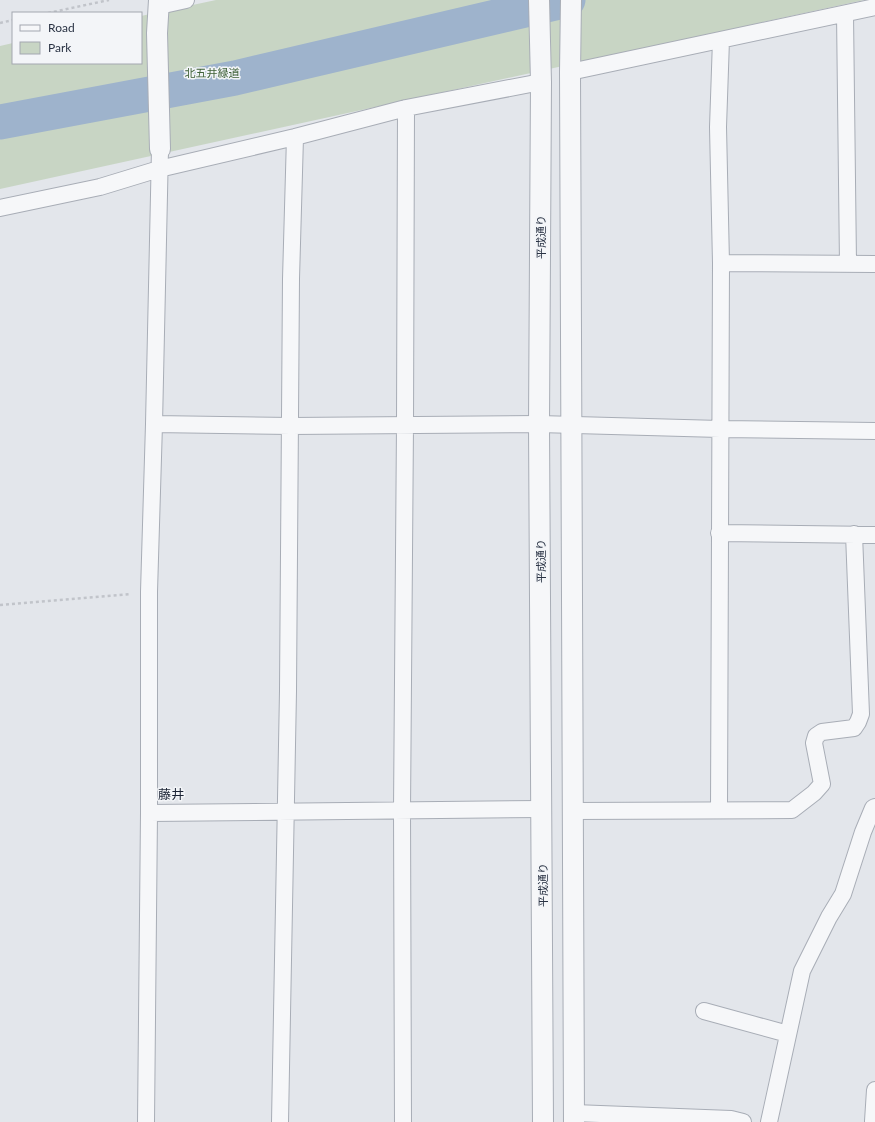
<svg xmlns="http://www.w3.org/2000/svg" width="875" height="1122" font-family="Lato,'Noto Sans JP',sans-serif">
<rect width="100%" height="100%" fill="#e3e6eb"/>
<!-- green -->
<path fill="#c8d5c4" d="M 216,0 L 864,0 L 0,189 L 0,46 L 13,43 L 13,63 L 141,63 L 141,16 Z"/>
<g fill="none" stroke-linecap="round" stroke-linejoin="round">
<!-- river -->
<path stroke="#9eb3cc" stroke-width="35" d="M 0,122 L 235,78 L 568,0"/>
<defs>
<path id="minor" d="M 159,6 L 186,0
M 845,14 L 848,264
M 570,72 L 875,7
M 0,208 L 100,187 L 159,169 L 295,137 L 406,108 L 541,82
M 721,263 L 875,264
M 154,424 L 291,426 L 539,424 L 720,429 L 875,431
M 719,533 L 875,535
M 719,810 L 721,263 L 718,127 L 721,40
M 572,811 L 792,810 L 814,793 L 822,784 L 814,743 L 816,736 L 822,732 L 854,728 L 858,722 L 861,714 L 854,534
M 149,813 L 541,809
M 704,1011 L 788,1034
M 574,1113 L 731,1119 L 743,1122
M 873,1121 L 875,1090
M 146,1122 L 149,813 L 149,592 L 154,424 L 160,149
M 280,1122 L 288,691 L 291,279 L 295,137
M 403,1122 L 402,810 L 405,425 L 406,108
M 769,1122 L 802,971 L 829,917 L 843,894 L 863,832 L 873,808 L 875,807"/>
<path id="tertiary" d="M 159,0 L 157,33 L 160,149
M 539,0 L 541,82 L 539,424 L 543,1122
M 571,0 L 570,72 L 574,1122"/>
</defs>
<!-- minor casing -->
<use href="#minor" stroke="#a8adb6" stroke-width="18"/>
<!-- tertiary casing -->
<use href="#tertiary" stroke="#a8adb6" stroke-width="22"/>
<!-- path -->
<path stroke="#c1c4ca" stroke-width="2.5" stroke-dasharray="3 3" stroke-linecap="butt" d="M 48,13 L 109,0
M 0,23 L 13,20
M 0,605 L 131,594"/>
<!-- minor -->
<use href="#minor" stroke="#f6f7f9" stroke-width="16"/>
<!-- tertiary -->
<use href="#tertiary" stroke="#f6f7f9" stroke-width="20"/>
</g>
<g text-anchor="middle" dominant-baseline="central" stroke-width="3" stroke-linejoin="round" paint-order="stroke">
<!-- park labels -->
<g font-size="11" fill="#3e6037" stroke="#f3f5f8">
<text x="212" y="72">北五井緑道</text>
</g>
<!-- street labels -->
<g font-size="11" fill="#2a3344" stroke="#f3f5f8">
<text transform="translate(540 237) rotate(-90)">平成通り</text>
<text transform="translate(540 561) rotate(-90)">平成通り</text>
<text transform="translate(542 885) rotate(-90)">平成通り</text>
</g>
<!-- quarter labels -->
<g font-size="13" fill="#1c2435" stroke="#f3f5f8">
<text x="171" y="794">藤井</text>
</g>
</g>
<!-- legend -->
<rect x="12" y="12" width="130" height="52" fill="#f3f5f8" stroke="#a3a7b0"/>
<rect x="20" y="25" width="20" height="6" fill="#f6f7f9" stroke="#a3a7b0"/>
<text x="48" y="32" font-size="12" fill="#2a3344">Road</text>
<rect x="20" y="42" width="20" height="12" fill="#c8d5c4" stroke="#a3a7b0"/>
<text x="48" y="52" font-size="12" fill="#2a3344">Park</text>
</svg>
